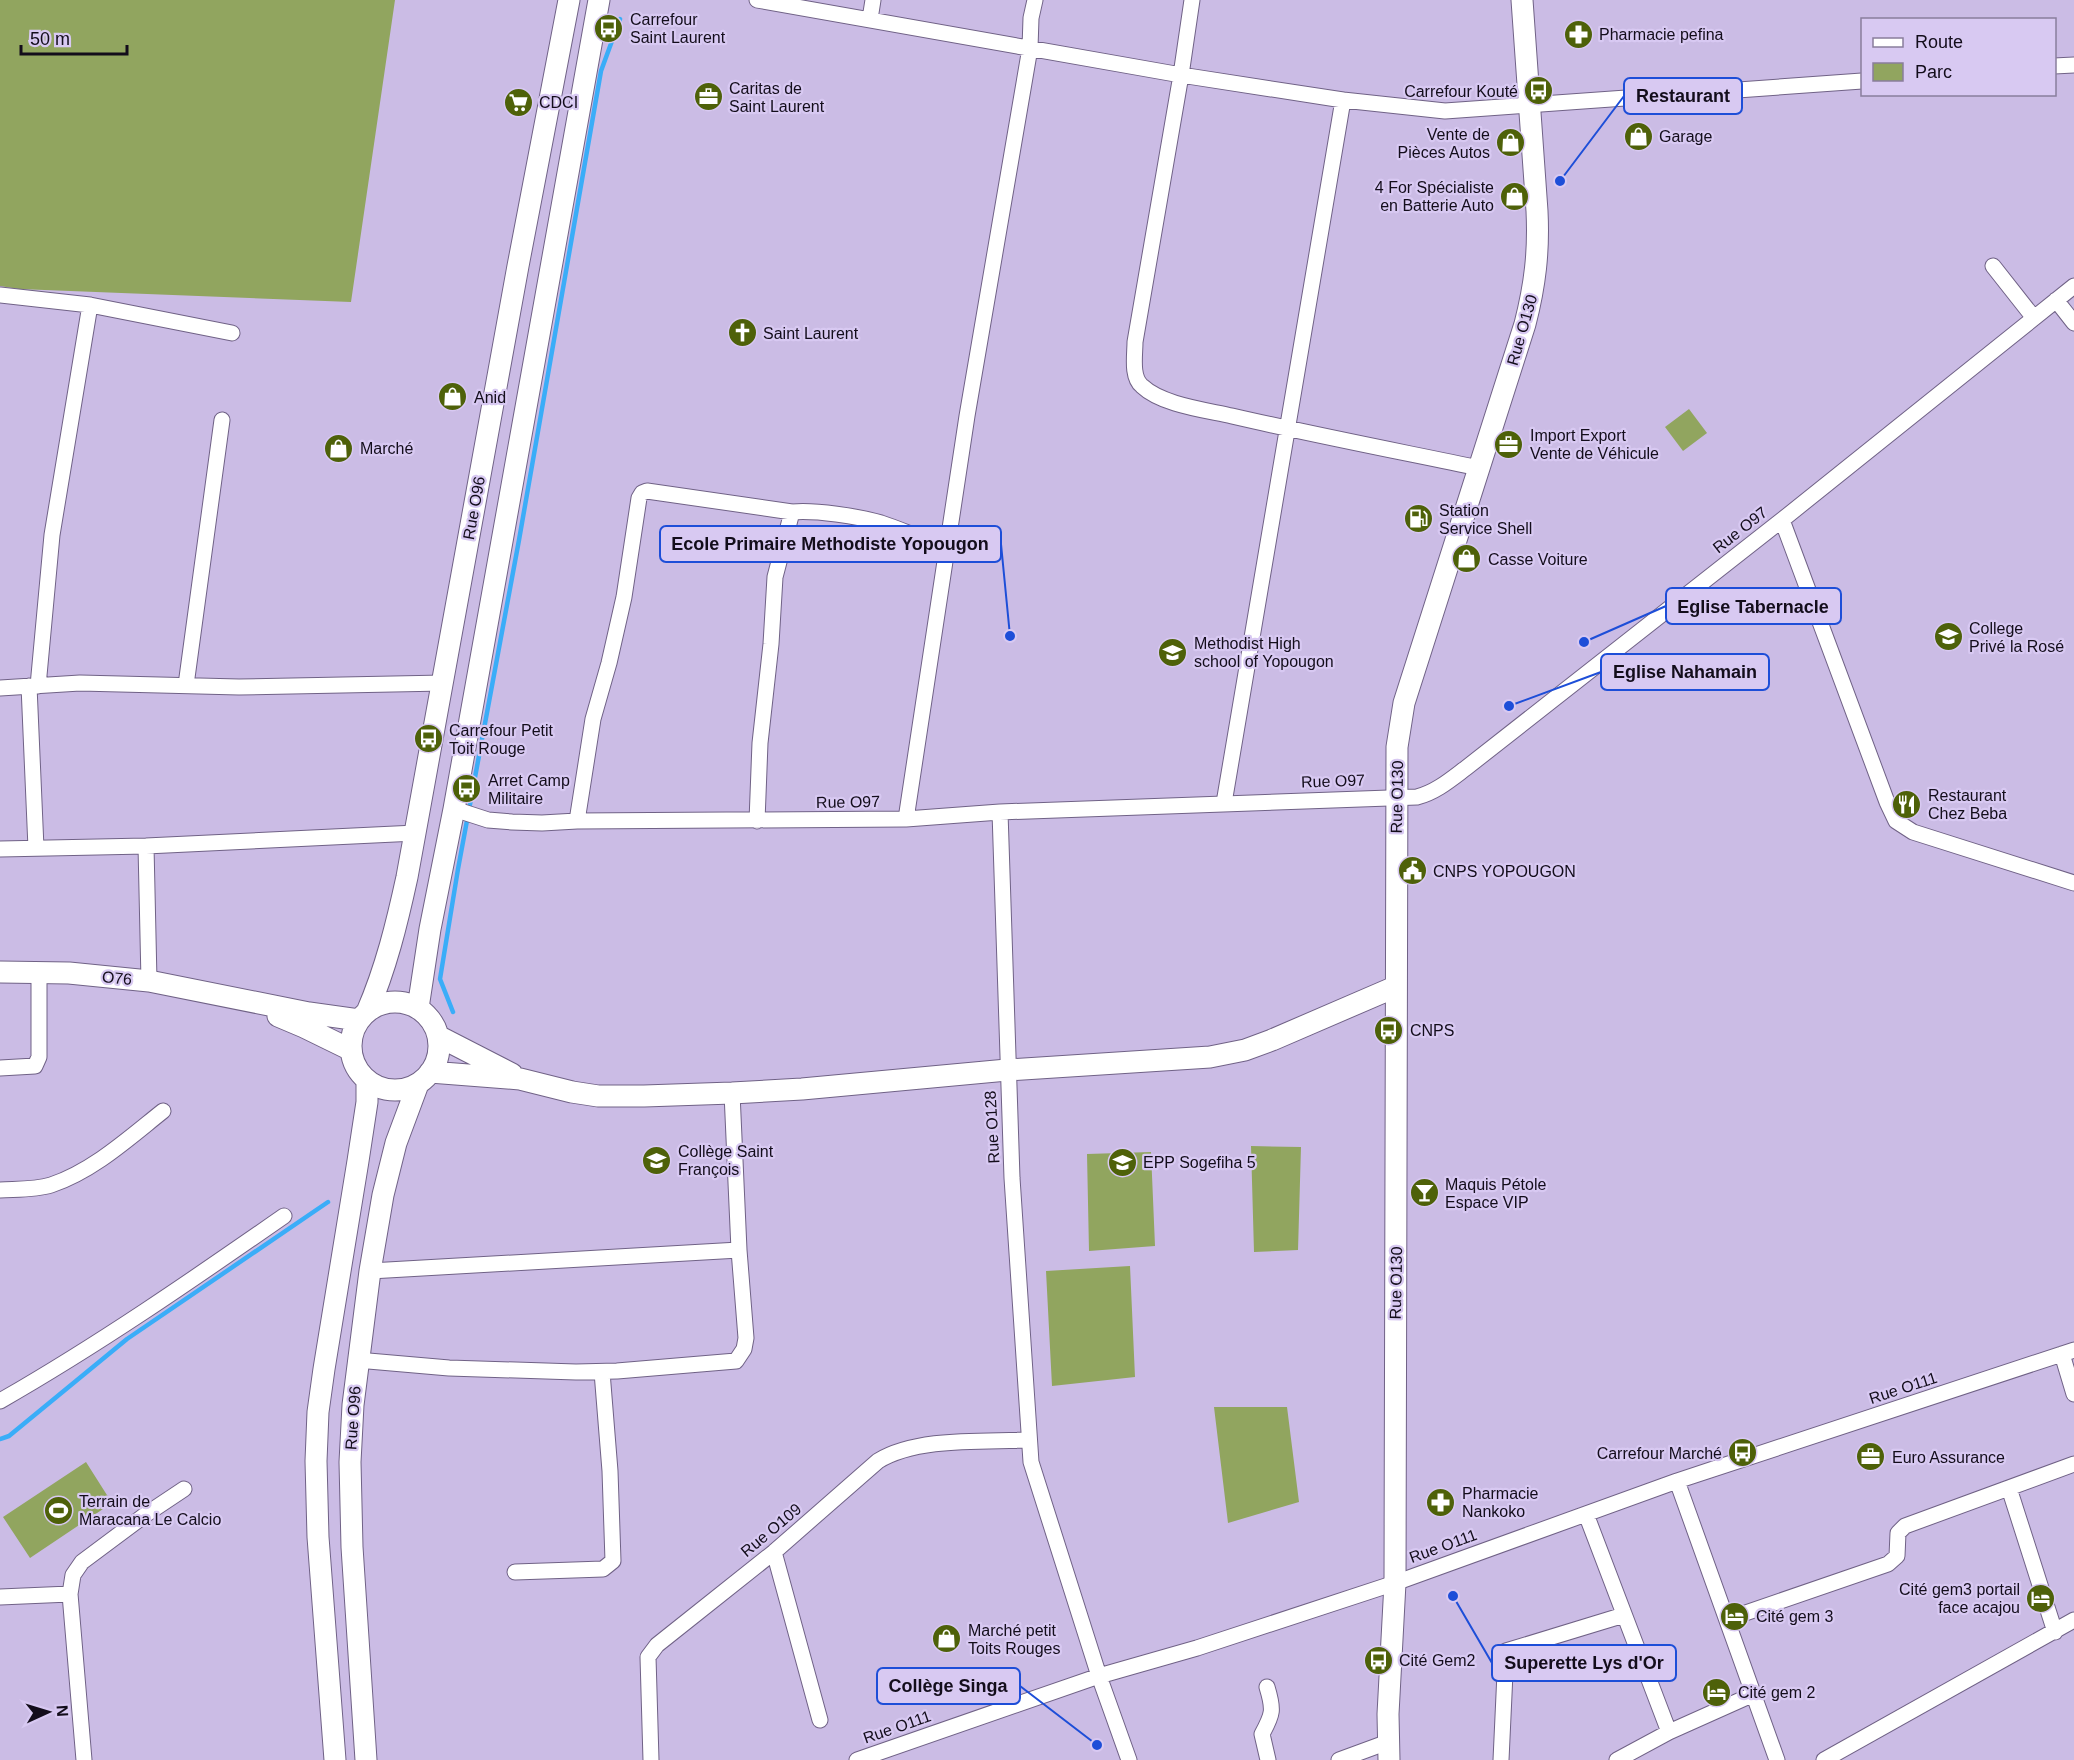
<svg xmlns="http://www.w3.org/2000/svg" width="2074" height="1760" font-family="Arial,sans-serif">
<rect width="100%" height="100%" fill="#cbbce5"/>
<!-- green -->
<path fill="#91a55f" d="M 0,0 L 395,0 L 351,302 L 19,289 L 0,286 Z
M 1689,409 L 1707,433 L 1683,451 L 1665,427 Z
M 1251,1146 L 1301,1147 L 1298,1250 L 1254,1252 Z
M 1151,1152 L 1155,1246 L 1089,1251 L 1087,1154 Z
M 1130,1266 L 1135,1377 L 1052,1386 L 1046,1271 Z
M 1214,1407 L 1287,1407 L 1299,1502 L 1228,1523 Z
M 86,1462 L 112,1503 L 30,1558 L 3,1517 Z"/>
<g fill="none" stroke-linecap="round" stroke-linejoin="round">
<!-- stream -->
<path stroke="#3aadf8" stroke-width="4.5" d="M 453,1012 L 440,979 L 458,869 L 519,540 L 601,71 L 620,19
M 0,1439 L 9,1436 L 127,1339 L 328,1202"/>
<defs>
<path id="street" d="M 757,0 L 1181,75 L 1343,100 L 1445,111 L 1862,81
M 1192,0 L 1181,75 L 1135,342 C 1135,355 1131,377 1142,386 C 1162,405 1206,410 1232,416 C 1314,435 1397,451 1479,468
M 870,19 L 873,0
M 2054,66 L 2074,65
M 1993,266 L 2034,318
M 0,295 L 90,305 L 232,333
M 2056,300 L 2074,323
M 1782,520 L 1887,802 L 1896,821 L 1913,832 L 2074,883
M 186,685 L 222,420
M 29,686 L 36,848
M 38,686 L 52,535 L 90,305
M 0,688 L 80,683 L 239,687 L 444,683
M 1224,803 L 1343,100
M 454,809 L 488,820 L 512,822 L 542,823 L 577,821 L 906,819 L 1000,812 L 1417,797 C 1436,792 1450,780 1466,768 L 1782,520 L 2074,286
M 1000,812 L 1012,1178 L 1031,1462 L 1099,1676 L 1129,1760
M 906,819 L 967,416 L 1030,48 L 1031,18 L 1035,0
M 577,821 L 593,719 L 609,663 L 624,597 L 639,498 L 642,493 L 647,491 L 792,512 C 816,510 857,516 881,523 C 903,530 925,541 947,547
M 757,821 L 760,743 L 771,644 L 775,577 L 792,512
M 146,846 L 149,981
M 0,849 L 146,846 L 416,833
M 0,1068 L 35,1066 L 39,1057 L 39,972
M 0,1190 C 16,1189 35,1190 51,1185 C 93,1171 129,1138 163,1111
M 370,1271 L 739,1250 L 732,1093
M 2062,1354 L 2074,1394
M 357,1360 L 449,1368 L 576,1372 L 617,1371 L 736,1361 L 744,1349 L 746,1338 L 739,1250
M 0,1401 C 98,1345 192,1280 284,1216
M 1677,1481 L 1777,1760
M 2009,1488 L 2055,1632
M 1586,1514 L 1669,1732
M 774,1552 L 820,1720
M 515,1572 L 603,1569 L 613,1561 L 610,1471 L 602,1372
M 70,1594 L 73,1575 L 82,1562 L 145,1515 L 184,1489
M 0,1597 L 70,1594 L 84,1760
M 1728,1619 L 1888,1564 L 1897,1556 L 1898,1533 L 1905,1526 L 2074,1464
M 1267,1687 C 1274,1710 1273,1714 1262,1734 L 1268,1760
M 651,1760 L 648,1657 L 657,1645 L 774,1552 L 878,1461 C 917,1437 983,1442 1028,1440
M 857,1760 L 1099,1676 L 1197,1648 L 1395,1583 L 1677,1481 L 2074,1350
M 1339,1760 L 1388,1742
M 1501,1760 L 1506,1651 L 1624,1615
M 1617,1760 L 1669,1732 L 1754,1694
M 1824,1760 L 2074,1620"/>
<path id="secondary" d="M 0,972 L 69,973 L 149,981 L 309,1013 L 359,1020
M351 1046a44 44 0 1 1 88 0a44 44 0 1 1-88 0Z
M 418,1008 L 430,929 L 454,809 L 599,0
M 367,1012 C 386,968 397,923 407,877 L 518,266 L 569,0
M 278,1016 L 304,1027 L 351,1050
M 438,1036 L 512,1074
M 430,1072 L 520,1079 L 572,1092 L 598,1096 L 644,1096 L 732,1093 L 802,1089 L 1007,1070 L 1210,1057 L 1245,1050 L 1272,1040 L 1395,987
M 335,1760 L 318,1537 L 316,1461 L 318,1412 L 324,1369 L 358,1161 L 367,1102 L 367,1080
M 366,1760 L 352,1547 L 350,1462 L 353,1405 L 370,1271 L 383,1195 L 396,1143 L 418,1084
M 1389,1760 L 1388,1714 L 1395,1583 L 1397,747 L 1404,703 L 1525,324 C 1535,285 1539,252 1537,211 L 1522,0"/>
</defs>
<!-- street casing -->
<use href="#street" stroke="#706286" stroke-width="17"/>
<!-- secondary casing -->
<use href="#secondary" stroke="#706286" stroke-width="23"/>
<!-- street -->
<use href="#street" stroke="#fff" stroke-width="15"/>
<!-- secondary -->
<use href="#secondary" stroke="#fff" stroke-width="21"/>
</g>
<!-- icons -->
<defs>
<symbol id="bus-disc" viewBox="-11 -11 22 22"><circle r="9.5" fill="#4e6109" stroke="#d8c9f2"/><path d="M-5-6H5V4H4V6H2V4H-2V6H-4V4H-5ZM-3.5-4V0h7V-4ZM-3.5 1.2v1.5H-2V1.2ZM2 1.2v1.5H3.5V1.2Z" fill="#fff"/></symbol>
<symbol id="pharmacy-disc" viewBox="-11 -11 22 22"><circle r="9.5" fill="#4e6109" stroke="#d8c9f2"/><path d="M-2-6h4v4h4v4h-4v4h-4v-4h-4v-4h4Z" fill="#fff"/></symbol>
<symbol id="office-disc" viewBox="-11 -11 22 22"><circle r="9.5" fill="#4e6109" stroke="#d8c9f2"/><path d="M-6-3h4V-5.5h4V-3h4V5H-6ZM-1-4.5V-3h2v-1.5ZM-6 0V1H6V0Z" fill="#fff"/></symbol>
<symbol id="supermarket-disc" viewBox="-11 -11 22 22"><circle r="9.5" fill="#4e6109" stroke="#d8c9f2"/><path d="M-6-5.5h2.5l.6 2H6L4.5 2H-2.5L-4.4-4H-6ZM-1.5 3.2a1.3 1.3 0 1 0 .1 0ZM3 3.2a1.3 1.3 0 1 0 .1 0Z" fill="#fff"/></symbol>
<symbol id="shop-disc" viewBox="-11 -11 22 22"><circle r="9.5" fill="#4e6109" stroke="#d8c9f2"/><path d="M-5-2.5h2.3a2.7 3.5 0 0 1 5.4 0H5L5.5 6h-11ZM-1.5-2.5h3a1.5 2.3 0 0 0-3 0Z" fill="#fff"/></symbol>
<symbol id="church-disc" viewBox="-11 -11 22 22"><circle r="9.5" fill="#4e6109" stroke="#d8c9f2"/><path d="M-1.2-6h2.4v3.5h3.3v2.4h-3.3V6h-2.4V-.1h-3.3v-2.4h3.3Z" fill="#fff"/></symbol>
<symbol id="fuel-disc" viewBox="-11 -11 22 22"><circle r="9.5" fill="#4e6109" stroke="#d8c9f2"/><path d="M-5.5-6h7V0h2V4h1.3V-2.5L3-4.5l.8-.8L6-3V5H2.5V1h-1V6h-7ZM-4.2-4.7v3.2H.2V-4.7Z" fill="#fff"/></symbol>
<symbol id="school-disc" viewBox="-11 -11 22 22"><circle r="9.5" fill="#4e6109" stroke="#d8c9f2"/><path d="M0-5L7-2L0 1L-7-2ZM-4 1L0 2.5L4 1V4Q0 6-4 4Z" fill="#fff"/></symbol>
<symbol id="restaurant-disc" viewBox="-11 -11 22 22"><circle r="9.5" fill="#4e6109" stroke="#d8c9f2"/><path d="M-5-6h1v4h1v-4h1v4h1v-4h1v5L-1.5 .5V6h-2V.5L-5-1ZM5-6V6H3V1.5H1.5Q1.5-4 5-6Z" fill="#fff"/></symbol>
<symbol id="civic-disc" viewBox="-11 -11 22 22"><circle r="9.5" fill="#4e6109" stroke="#d8c9f2"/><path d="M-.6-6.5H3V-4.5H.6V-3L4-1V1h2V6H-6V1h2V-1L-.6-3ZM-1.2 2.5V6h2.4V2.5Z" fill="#fff"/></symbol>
<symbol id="bar-disc" viewBox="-11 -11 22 22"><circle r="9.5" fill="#4e6109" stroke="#d8c9f2"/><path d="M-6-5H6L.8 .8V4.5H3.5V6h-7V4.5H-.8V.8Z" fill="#fff"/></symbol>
<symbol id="stadium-disc" viewBox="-11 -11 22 22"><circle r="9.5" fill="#4e6109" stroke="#d8c9f2"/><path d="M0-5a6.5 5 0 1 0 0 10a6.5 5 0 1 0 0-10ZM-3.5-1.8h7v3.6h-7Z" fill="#fff"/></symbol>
<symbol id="hotel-disc" viewBox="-11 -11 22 22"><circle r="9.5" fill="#4e6109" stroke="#d8c9f2"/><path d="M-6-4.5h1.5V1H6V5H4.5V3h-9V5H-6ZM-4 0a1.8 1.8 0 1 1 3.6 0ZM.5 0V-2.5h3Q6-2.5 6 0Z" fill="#fff"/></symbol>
</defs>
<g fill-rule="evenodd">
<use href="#bus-disc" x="592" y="12" width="33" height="33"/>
<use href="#pharmacy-disc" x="1562" y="18" width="33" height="33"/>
<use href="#bus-disc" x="1522" y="74" width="33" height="33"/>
<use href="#office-disc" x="692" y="80" width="33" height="33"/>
<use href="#supermarket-disc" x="502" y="86" width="33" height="33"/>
<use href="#shop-disc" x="1622" y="120" width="33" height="33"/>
<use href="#shop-disc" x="1494" y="126" width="33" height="33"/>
<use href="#shop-disc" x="1498" y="180" width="33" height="33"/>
<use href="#church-disc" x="726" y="316" width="33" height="33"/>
<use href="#shop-disc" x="436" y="380" width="33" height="33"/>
<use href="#office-disc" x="1492" y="428" width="33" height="33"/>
<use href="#shop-disc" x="322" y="432" width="33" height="33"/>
<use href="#fuel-disc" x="1402" y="502" width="33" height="33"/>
<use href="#shop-disc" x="1450" y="542" width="33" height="33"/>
<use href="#school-disc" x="1932" y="620" width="33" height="33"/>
<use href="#school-disc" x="1156" y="636" width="33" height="33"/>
<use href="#bus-disc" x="412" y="722" width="33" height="33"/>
<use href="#bus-disc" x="450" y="772" width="33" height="33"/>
<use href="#restaurant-disc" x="1890" y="788" width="33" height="33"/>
<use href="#civic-disc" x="1396" y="854" width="33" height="33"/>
<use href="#bus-disc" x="1372" y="1014" width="33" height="33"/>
<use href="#school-disc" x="640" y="1144" width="33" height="33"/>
<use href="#school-disc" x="1106" y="1146" width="33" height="33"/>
<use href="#bar-disc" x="1408" y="1176" width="33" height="33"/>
<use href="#bus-disc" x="1726" y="1436" width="33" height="33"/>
<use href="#office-disc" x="1854" y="1440" width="33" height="33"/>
<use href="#pharmacy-disc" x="1424" y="1486" width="33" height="33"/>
<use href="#stadium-disc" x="42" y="1494" width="33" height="33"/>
<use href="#hotel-disc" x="2024" y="1582" width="33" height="33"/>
<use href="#hotel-disc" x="1718" y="1600" width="33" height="33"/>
<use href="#shop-disc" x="930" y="1622" width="33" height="33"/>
<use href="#bus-disc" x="1362" y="1644" width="33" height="33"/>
<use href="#hotel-disc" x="1700" y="1676" width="33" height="33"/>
</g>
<g text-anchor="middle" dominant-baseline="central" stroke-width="4.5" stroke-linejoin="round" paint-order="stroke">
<!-- poi labels -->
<g font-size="16" fill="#130d1b" stroke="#d8c9f2" text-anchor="start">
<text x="630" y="19">Carrefour<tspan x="630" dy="18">Saint Laurent</tspan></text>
<text x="1599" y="34">Pharmacie pefina</text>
<text x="729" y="88">Caritas de<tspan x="729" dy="18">Saint Laurent</tspan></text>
<text x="1518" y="91" text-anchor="end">Carrefour Kouté</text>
<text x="539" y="102">CDCI</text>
<text x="1490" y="134" text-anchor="end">Vente de<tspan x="1490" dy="18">Pièces Autos</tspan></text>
<text x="1659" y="136">Garage</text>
<text x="1494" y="187" text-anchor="end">4 For Spécialiste<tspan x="1494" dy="18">en Batterie Auto</tspan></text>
<text x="763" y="333">Saint Laurent</text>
<text x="474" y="397">Anid</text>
<text x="1530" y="435">Import Export<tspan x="1530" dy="18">Vente de Véhicule</tspan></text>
<text x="360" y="448">Marché</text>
<text x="1439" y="510">Station<tspan x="1439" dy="18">Service Shell</tspan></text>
<text x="1488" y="559">Casse Voiture</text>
<text x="1969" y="628">College<tspan x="1969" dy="18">Privé la Rosé</tspan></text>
<text x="1194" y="643">Methodist High<tspan x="1194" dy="18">school of Yopougon</tspan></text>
<text x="449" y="730">Carrefour Petit<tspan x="449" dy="18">Toit Rouge</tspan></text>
<text x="488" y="780">Arret Camp<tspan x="488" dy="18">Militaire</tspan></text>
<text x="1928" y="795">Restaurant<tspan x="1928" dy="18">Chez Beba</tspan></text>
<text x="1433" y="871">CNPS YOPOUGON</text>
<text x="1410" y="1030">CNPS</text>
<text x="678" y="1151">Collège Saint<tspan x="678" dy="18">François</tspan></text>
<text x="1143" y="1162">EPP Sogefiha 5</text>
<text x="1445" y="1184">Maquis Pétole<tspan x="1445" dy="18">Espace VIP</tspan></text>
<text x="1722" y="1453" text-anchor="end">Carrefour Marché</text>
<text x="1892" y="1457">Euro Assurance</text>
<text x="1462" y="1493">Pharmacie<tspan x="1462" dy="18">Nankoko</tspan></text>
<text x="79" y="1501">Terrain de<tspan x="79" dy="18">Maracana Le Calcio</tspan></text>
<text x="2020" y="1589" text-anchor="end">Cité gem3 portail<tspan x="2020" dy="18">face acajou</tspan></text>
<text x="1756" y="1616">Cité gem 3</text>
<text x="968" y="1630">Marché petit<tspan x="968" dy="18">Toits Rouges</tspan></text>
<text x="1399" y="1660">Cité Gem2</text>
<text x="1738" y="1692">Cité gem 2</text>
</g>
<!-- street labels -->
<g font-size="16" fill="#130d1b" stroke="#d8c9f2">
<text transform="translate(1522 330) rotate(-74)">Rue O130</text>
<text transform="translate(474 508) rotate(-80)">Rue O96</text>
<text transform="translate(1740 530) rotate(-38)">Rue O97</text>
<text transform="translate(1333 781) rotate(-2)">Rue O97</text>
<text transform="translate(1397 797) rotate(-89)">Rue O130</text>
<text transform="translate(848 802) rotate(-1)">Rue O97</text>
<text transform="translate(117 978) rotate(6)">O76</text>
<text transform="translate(992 1127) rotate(-93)">Rue O128</text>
<text transform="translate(1396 1283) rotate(-89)">Rue O130</text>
<text transform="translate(1903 1388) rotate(-18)">Rue O111</text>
<text transform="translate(353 1418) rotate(-86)">Rue O96</text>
<text transform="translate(771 1530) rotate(-40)">Rue O109</text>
<text transform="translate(1443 1546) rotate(-20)">Rue O111</text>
<text transform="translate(897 1727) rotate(-19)">Rue O111</text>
</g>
</g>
<!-- callouts -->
<path fill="none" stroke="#1d4ed8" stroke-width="2" d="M1560 181L1624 96M1010 636L1001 544M1584 642L1666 606M1509 706L1601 672M1453 1596L1492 1663M1097 1745L1020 1686"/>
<g fill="#1d4ed8" stroke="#d8c9f2" stroke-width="2">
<circle cx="1560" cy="181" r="6"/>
<circle cx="1010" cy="636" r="6"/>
<circle cx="1584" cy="642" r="6"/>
<circle cx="1509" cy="706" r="6"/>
<circle cx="1453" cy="1596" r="6"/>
<circle cx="1097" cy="1745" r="6"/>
</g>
<g fill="#d8c9f2" stroke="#1d4ed8" stroke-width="2">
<rect x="1624" y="78" width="118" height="36" rx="6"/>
<rect x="660" y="526" width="341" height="36" rx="6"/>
<rect x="1666" y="588" width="175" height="36" rx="6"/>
<rect x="1601" y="654" width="168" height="36" rx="6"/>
<rect x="1492" y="1645" width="184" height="36" rx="6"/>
<rect x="877" y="1668" width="143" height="36" rx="6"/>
</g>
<g font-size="18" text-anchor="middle" font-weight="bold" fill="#130d1b">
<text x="1683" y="102">Restaurant</text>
<text x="830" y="550">Ecole Primaire Methodiste Yopougon</text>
<text x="1753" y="613">Eglise Tabernacle</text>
<text x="1685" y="678">Eglise Nahamain</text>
<text x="1584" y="1669">Superette Lys d'Or</text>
<text x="948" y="1692">Collège Singa</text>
</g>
<!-- legend -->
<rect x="1861" y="18" width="195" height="78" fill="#d8c9f2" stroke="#897e9c" stroke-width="1.5"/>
<rect x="1873" y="38" width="30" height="9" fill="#ffffff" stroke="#897e9c" stroke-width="1.5"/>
<text x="1915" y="48" font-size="18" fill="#130d1b">Route</text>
<rect x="1873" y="63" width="30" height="18" fill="#91a55f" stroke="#897e9c" stroke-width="1.5"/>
<text x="1915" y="78" font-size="18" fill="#130d1b">Parc</text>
<!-- north arrow -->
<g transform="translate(48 1712) rotate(86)" stroke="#d8c9f2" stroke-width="4.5" paint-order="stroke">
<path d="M0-4.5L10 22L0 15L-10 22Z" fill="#130d1b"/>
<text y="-9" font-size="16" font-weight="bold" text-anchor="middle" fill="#130d1b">N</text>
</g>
<!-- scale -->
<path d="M21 45v9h106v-9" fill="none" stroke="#130d1b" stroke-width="3"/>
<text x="30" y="45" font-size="18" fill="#130d1b" stroke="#d8c9f2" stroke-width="4.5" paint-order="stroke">50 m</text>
</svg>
